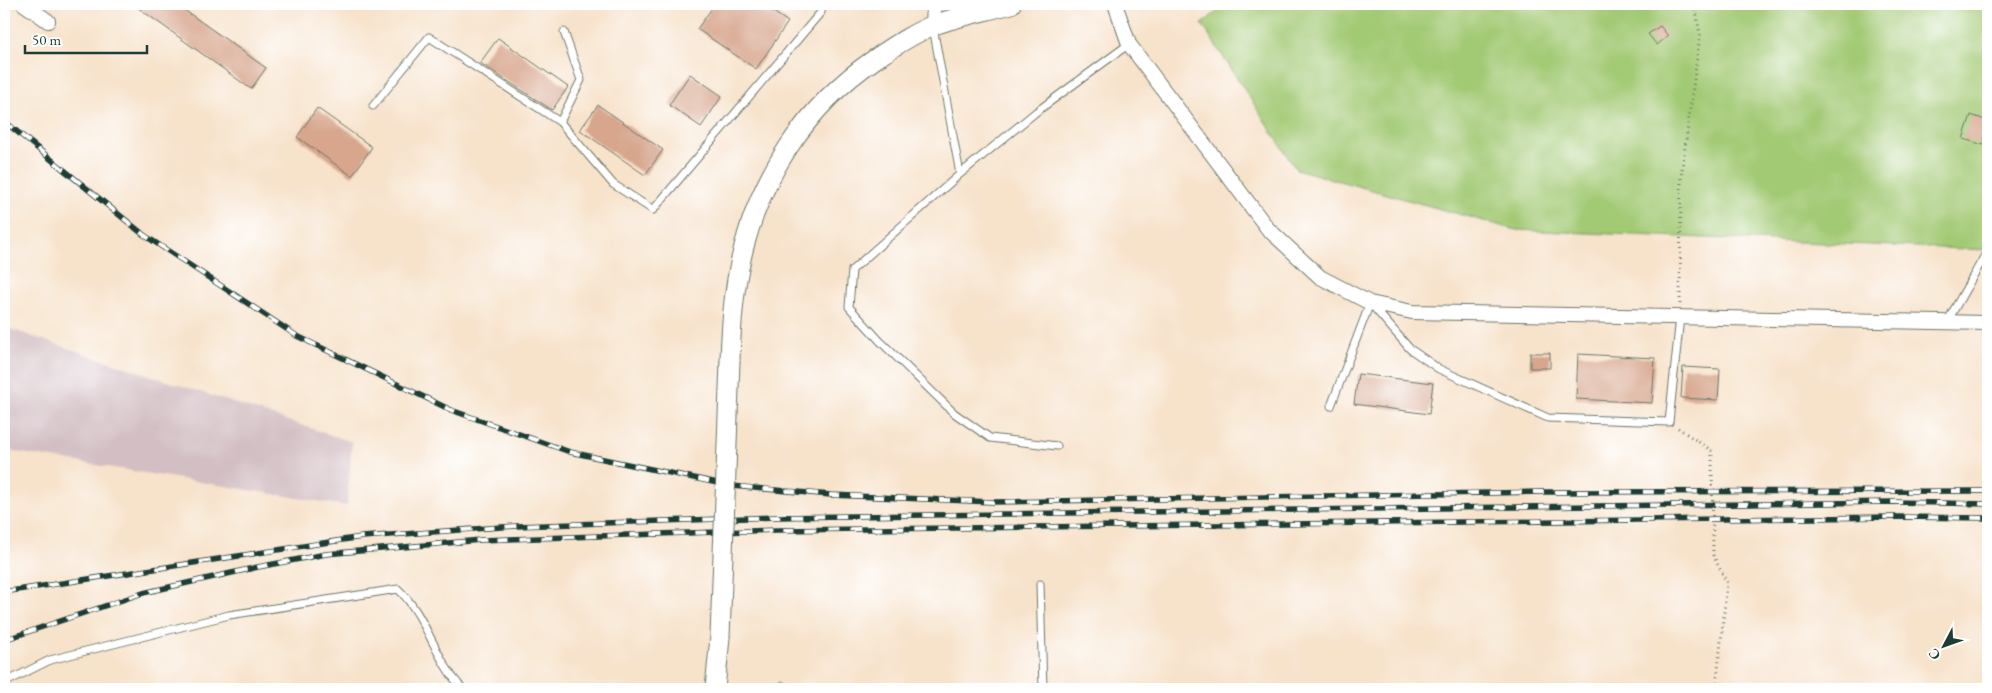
<svg xmlns="http://www.w3.org/2000/svg" width="1992" height="693" font-family="'EB Garamond',serif">
<rect width="100%" height="100%" fill="#fff"/>
<filter id="ink" filterUnits="userSpaceOnUse"><feTurbulence type="fractalNoise" baseFrequency=".02" numOctaves="2"/><feDisplacementMap in="SourceGraphic" scale="10" xChannelSelector="R" yChannelSelector="G"/><feConvolveMatrix kernelMatrix="1 2 1 2 8 2 1 2 1" color-interpolation-filters="sRGB"/></filter>
<filter id="wash" filterUnits="userSpaceOnUse"><feTurbulence type="fractalNoise" baseFrequency=".0096" numOctaves="4" result="noise"/><feDisplacementMap in="SourceGraphic" scale="20" xChannelSelector="R" yChannelSelector="G"/><feGaussianBlur stdDeviation="1.12" result="paint"/><feColorMatrix in="noise" values="0 0 0 0 0 0 0 0 0 0 0 0 0 0 0 0 0 1.4 0 .05"/><feComposite in="paint" operator="in"/></filter>
<g filter="url(#wash)">
<rect width="100%" height="100%" fill="#f7e2ca"/>
<!-- industrial -->
<path fill="#d2bec3" d="M 4,327 L 352,442 L 347,506 L 4,450 Z"/>
<!-- green -->
<path fill="#a2c973" stroke="#608354" d="M 1226,4 L 1988,4 L 1988,250 L 1516,230 L 1296,169 L 1202,24 Z"/>
<g id="blocks">
<!-- building -->
<path fill="#d7a68d" d="M 133,4 L 176,4 L 266,68 L 251,89 Z
M 715,4 L 762,4 L 788,22 L 756,69 L 697,29 Z
M 1660,26 L 1668,36 L 1657,45 L 1648,34 Z
M 498,38 L 568,87 L 552,110 L 480,63 Z
M 690,74 L 722,96 L 701,127 L 669,105 Z
M 598,105 L 663,150 L 645,175 L 580,130 Z
M 317,108 L 372,147 L 352,176 L 297,137 Z
M 1971,115 L 1988,121 L 1984,145 L 1963,139 Z
M 1530,353 L 1550,353 L 1550,368 L 1530,368 Z
M 1578,354 L 1655,358 L 1652,403 L 1576,399 Z
M 1683,367 L 1720,369 L 1718,400 L 1681,398 Z
M 1358,374 L 1433,383 L 1429,414 L 1354,404 Z"/>
</g>
</g>
<g filter="url(#ink)">
<use href="#blocks" fill-opacity="0" stroke="#6b7768" stroke-width="1"/>
<g fill="none" stroke-linecap="round" stroke-linejoin="round">
<defs>
<path id="service" d="M 933,27 L 960,174 L 852,270 L 849,307 L 880,341 L 954,413 L 990,438 L 1057,446
M 373,106 L 429,37 L 560,122 L 613,184 L 653,210 L 821,12 L 823,4
M 560,122 L 581,80 L 564,32
M 960,174 L 1036,112 L 1129,44
M 1947,322 L 1988,250
M 1331,406 L 1370,303 L 1410,349 L 1439,369 L 1548,418 L 1669,422 L 1680,317
M 1040,584 L 1043,689
M 4,683 L 50,660 L 229,615 L 398,589 C 427,616 435,661 463,689
M 783,686 L 787,689"/>
<path id="minor" d="M 24,4 L 48,21
M 1115,4 L 1129,44 L 1268,229 L 1320,277 L 1370,303 L 1412,312 L 1988,323
M 933,26 L 934,4"/>
<path id="secondary" d="M 730,361 C 731,327 733,293 741,259 C 759,178 806,106 875,59 C 893,47 913,33 934,25 C 959,16 986,11 1011,4
M 715,689 L 720,637"/>
</defs>
<!-- service casing -->
<use href="#service" stroke="#6b7768" stroke-width="9"/>
<!-- minor casing -->
<use href="#minor" stroke="#6b7768" stroke-width="16"/>
<!-- secondary casing -->
<use href="#secondary" stroke="#6b7768" stroke-width="21"/>
<!-- path -->
<path stroke="#6b7768" stroke-width="3" stroke-dasharray="1 4" stroke-linecap="butt" d="M 1680,304 L 1681,177 L 1700,35 L 1695,4
M 1678,428 L 1712,451 L 1713,555 L 1727,583 L 1716,689"/>
<!-- service -->
<use href="#service" stroke="#fff" stroke-width="7"/>
<!-- minor -->
<use href="#minor" stroke="#fff" stroke-width="14"/>
<!-- secondary -->
<use href="#secondary" stroke="#fff" stroke-width="19"/>
<defs>
<path id="rail" d="M 4,121 L 144,235 L 297,336 L 451,410 L 570,452 L 732,486 L 831,495 L 993,502 L 1539,492 L 1988,491
M 4,592 L 362,537 L 517,526 L 777,517 L 1894,502 L 1988,504
M 4,640 L 143,593 L 258,567 L 326,554 L 481,540 L 777,530 L 1895,517 L 1988,518"/>
</defs>
<!-- rail casing -->
<use href="#rail" stroke="#1f3d34" stroke-width="5.5"/>
<!-- rail -->
<use href="#rail" stroke="#fff" stroke-width="4" stroke-dasharray="11" stroke-linecap="butt"/>
<defs>
<path id="secondary-bridge" d="M 720,637 L 730,361"/>
</defs>
<!-- secondary-bridge casing -->
<use href="#secondary-bridge" stroke="#6b7768" stroke-width="21" stroke-linecap="butt"/>
<!-- secondary-bridge -->
<use href="#secondary-bridge" stroke="#fff" stroke-width="19"/>
</g>
</g>
<!-- margin -->
<rect width="1992" height="693" fill="none" stroke="#fff" stroke-width="20"/>
<!-- north arrow -->
<g transform="translate(1944 646) rotate(229)" stroke="#ffffff" stroke-width="4" paint-order="stroke">
<path d="M0-4L9 19L0 12L-9 19Z" fill="#1f3d34"/>
<text y="-8" font-size="14" font-weight="bold" text-anchor="middle" fill="#1f3d34">С</text>
</g>
<!-- scale -->
<path d="M25 45v8h122v-8" fill="none" stroke="#1f3d34" stroke-width="2.5"/>
<text x="32" y="45" font-size="15" fill="#1f3d34" stroke="#ffffff" stroke-width="4" paint-order="stroke">50 m</text>
</svg>
